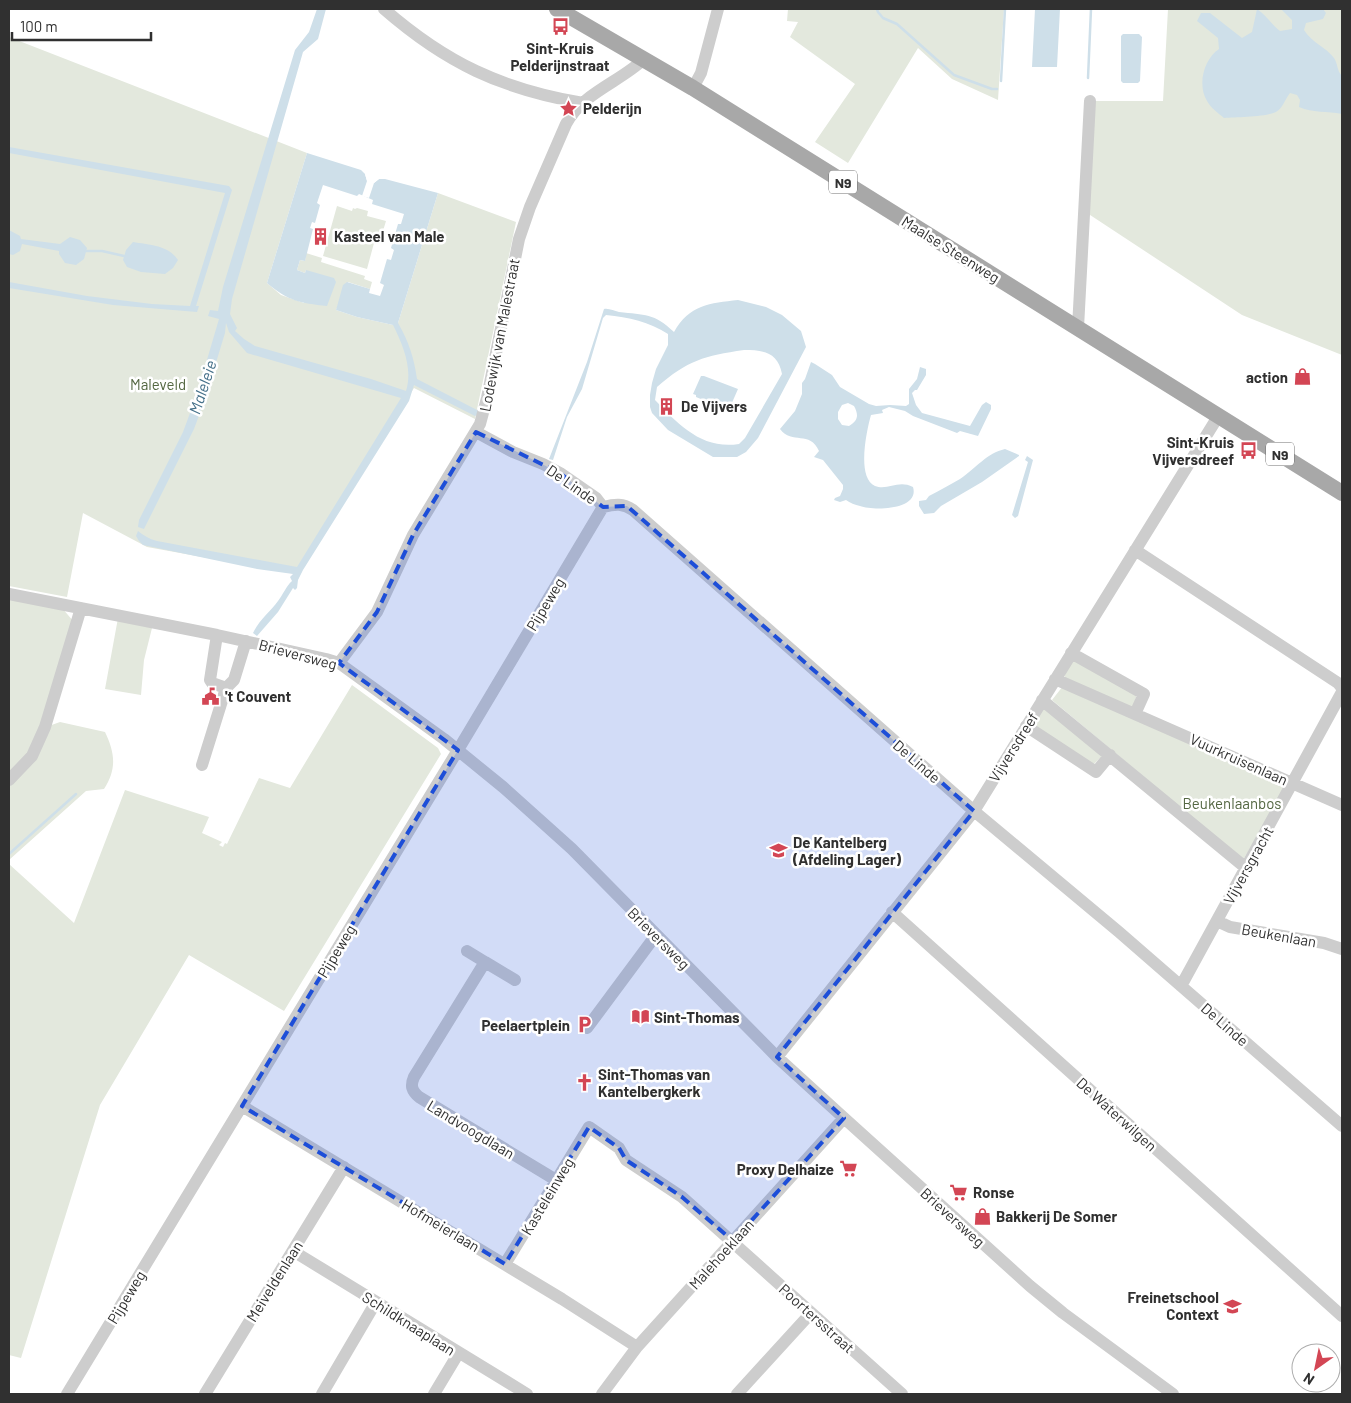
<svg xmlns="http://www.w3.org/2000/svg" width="1351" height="1403" font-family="Barlow,sans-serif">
<rect width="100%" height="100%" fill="#fff"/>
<!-- green -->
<path fill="#e3e8dd" d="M 788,9 L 1004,9 L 998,100 L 952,79 L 918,48 L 848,163 L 815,142 L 855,84 L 790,37 L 798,22 L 787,21 Z
M 1168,9 L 1342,9 L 1342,355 L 1242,315 L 1084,211 L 1090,101 L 1163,101 Z
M 9,37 L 307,153 L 267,283 L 281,295 L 304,303 L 306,270 L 305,273 L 297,270 L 300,260 L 305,261 L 306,253 L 322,258 L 321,262 L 365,276 L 364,279 L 372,282 L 370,289 L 348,282 L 336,310 L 357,317 L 393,325 L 398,323 L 438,193 L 516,222 L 475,419 L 414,388 L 296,574 L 147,547 L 83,513 L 67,597 L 9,586 Z
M 337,206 L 352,211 L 353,208 L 355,209 L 357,208 L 368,211 L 367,216 L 386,221 L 379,244 L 374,243 L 367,269 L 323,256 Z
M 9,598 L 62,608 L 74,622 L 46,727 L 60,722 L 105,732 C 115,753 117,769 104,789 L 86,791 L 9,860 Z
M 118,618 L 153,624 L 144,660 L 141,695 L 105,689 Z
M 1073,660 L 1137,694 L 1133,708 L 1064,678 L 1069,662 Z
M 352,685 L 438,748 L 441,754 L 284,1011 L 189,955 L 100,1105 L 21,1358 L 9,1355 L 9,864 L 74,923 L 125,790 L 209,817 L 202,833 L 222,842 L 219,845 L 223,847 L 225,843 L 227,844 L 259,778 L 290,788 Z
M 1063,686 L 1287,786 L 1243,860 L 1052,700 Z
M 1047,708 L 1103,755 L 1093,765 L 1034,726 L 1040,710 Z"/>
<!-- water -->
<path fill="#cedfe9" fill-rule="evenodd" d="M 317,9 L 326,9 L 318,39 L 303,52 L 232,299 L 230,314 L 237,328 L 235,331 L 244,339 L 255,346 L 371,379 L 406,391 C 413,369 403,345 393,325 L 357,317 L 336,310 L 343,285 L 347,282 L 370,289 L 369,293 L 380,296 L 384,285 L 380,283 L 387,259 L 391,260 L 394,250 L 391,248 L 398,224 L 401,224 L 404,214 L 372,204 L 373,200 L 359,194 L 357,196 L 323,185 L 317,203 L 320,205 L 315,223 L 312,222 L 310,228 L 313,229 L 305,261 L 300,260 L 297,270 L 305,273 L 306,270 L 334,278 L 336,282 L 327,306 C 300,303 288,301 267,283 L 307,153 L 361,170 L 365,174 L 367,181 L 374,183 L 379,179 L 385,179 L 438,193 L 398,323 C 409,342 414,358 417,379 L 479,411 L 479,414 L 475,416 L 414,385 L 409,401 L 303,570 L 298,580 L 297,588 L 295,590 L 293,588 L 278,612 L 257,636 L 253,633 C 259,620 271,611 278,601 C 283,595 286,586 292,581 L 290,577 L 293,574 L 257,569 L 143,545 L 139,541 L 136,536 L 138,531 C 143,535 149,539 157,541 L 297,567 L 401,398 L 247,353 L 229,332 L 226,323 L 225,333 L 204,402 L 194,429 L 144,529 L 138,527 L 139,520 L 183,432 L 196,397 L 219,319 L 208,316 L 210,310 L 218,311 L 223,287 L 295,50 L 309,32 Z
M 1035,9 L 1060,9 L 1057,67 L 1032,67 Z
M 1257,9 C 1266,15 1271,24 1280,31 L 1292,29 L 1292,20 L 1281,9 L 1323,9 L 1326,13 L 1323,19 L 1306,23 L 1304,30 C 1312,43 1326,47 1334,58 C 1338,64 1337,71 1342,76 L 1342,114 C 1327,111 1313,113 1299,107 L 1300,100 L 1297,95 L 1290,93 C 1285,99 1283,108 1276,112 C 1266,117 1236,117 1224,118 C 1218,113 1211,108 1207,101 C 1197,84 1204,59 1219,49 L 1218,38 L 1197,21 L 1201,13 L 1210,13 L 1242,38 L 1252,32 Z
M 1123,34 L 1139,34 L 1142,37 L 1140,81 L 1138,83 L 1123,83 L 1121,81 L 1121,36 Z
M 9,147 L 229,186 L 232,190 L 196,306 L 199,306 L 197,312 L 113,305 L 9,288 L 9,282 L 87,296 L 152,304 L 190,306 L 225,193 L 9,153 Z
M 9,230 L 20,236 L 21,239 L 60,244 L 70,237 L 80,240 L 87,248 L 84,259 L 76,265 L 65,263 L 59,254 L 59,251 L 22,244 L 20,251 L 13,255 L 9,254 Z
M 133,242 C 150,245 168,245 178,260 L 173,268 L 165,274 L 141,272 L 127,267 L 123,260 L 126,250 Z
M 738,300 L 766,307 L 782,315 L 801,331 L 806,347 L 758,438 L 746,452 L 737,457 L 713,457 L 668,430 L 652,413 L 650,407 L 650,395 L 652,383 L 656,369 L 668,345 L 668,334 C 649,322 629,317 606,315 L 603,318 L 582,389 L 567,417 L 553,460 L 549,459 L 587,362 L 604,309 C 609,308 614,311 619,312 C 645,315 654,313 674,332 C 689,305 710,303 738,300 ZM 744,350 C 763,350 778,352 782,374 L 745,438 L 739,444 C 702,450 678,424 655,400 L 657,387 C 688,360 704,356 744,350 Z
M 811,362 L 815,364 L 832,375 L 840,387 L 869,404 L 876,406 L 890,405 L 906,406 L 909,404 L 909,389 L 917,379 L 920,367 L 926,369 L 926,375 L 917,390 L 915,390 L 912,393 L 916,405 L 922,413 L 970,426 L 982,405 L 986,402 L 991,405 L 991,409 L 978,436 L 960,431 L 957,433 L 913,416 L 905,411 L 889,407 L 882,410 L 883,413 L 871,415 C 867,429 856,478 875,486 C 888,491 898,479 913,487 C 920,510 874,511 860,506 C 855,505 850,503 846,500 L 840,502 L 834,500 L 835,498 L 840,496 L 843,489 L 843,485 L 823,460 L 814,457 L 819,451 C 810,430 792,445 780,429 L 795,411 L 802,394 L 802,383 L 805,379 ZM 848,403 L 854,406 C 859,415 858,421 849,426 L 842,425 L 838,419 L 838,412 L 842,405 Z
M 701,376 L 704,376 L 738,389 L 731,405 L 728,406 L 725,409 L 696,397 L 696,395 L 693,394 Z
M 1005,449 L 1019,455 L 1019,456 L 982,482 L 941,506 L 934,513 L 924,514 L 919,506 L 919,501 L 926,500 L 929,496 C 940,490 950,485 960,479 C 976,468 987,453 1005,449 Z
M 1027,456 L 1033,460 L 1018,516 L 1015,518 L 1012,515 L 1028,462 L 1025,460 Z"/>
<!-- pier -->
<path fill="#fff" d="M 365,174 L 368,175 L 369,179 L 374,181 L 377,178 L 379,179 L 374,183 L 369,198 L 362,196 L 367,181 Z"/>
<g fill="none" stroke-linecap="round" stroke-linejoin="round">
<!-- stream -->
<path stroke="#cedfe9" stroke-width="2.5" d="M 877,9 L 878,12 L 883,18 L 897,24 L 954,75 L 992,89 L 997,89
M 1088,78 L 1091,9
M 1001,81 L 1005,9
M 86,251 L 102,251 L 124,256
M 9,854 L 76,794"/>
<!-- minor -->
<path stroke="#cdcdcd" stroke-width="12" d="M 384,9 C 446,63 501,89 583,103
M 693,88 L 701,73 L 718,9
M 1078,328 L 1090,101
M 476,432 L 513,452 L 543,464 L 560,473 L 596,498 L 603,507
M 603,507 C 615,504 623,503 633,510 L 974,811 L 1119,932 L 1342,1126
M 1135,550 L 1338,683 L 1342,688
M 9,594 L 217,635 L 326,659 L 339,663 L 444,739 L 503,787 L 572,849 L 777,1057 L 844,1118 L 1030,1286 L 1063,1313 L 1173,1394
M 217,635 L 210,680 L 212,683 L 226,688 L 234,680 L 246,641
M 1071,653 L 1144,694 L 1135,714
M 339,663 L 377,612 L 413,535 L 480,424 L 487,398 L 519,239 L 530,207 L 566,124 C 582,93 620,82 644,59
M 1055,679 L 1342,805
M 1042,700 L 1246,868
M 1026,726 L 1096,772 L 1110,755
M 202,765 L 226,688
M 9,780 L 32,756 L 45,727 L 81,608
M 892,912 L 1342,1316
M 1217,921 L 1230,927 L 1324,943 L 1342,949
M 467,951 L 485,962
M 515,980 L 485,962 L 414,1077 C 410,1086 412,1091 419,1097 L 556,1180
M 1181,986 L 1342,692
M 587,1028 L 656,935
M 777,1057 L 974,811 L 1219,415
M 242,1106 L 562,1299 L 637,1347
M 293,1251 L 527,1394
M 505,1264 L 589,1127 L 619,1148 L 626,1160 L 682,1197 L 902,1394
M 67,1394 L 458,750 L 603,507
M 205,1394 L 344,1167
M 322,1394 L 376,1302
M 434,1394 L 458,1354
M 602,1394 L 637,1347 L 844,1118
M 737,1394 L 811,1313"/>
<!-- major -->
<path stroke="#a8a8a8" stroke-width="16" d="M 557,9 L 693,88 L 1342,493"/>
</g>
<!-- marked area -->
<path fill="#1d4ed8" fill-opacity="0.2" stroke="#1d4ed8" stroke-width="4" stroke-dasharray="10 6" stroke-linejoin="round" d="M 476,432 L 560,473 L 603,507 L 627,506 L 974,811 L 777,1057 L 844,1118 L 733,1241 L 682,1197 L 626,1160 L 619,1148 L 589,1127 L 505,1264 L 242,1106 L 458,750 L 339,663 L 377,612 L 413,535 Z"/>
<!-- icons -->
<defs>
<symbol id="bus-bare" viewBox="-9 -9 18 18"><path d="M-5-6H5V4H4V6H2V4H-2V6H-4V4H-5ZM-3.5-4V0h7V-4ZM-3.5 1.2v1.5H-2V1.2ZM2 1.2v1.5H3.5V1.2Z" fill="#d34654" stroke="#fff" stroke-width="2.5" paint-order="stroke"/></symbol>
<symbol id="sight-bare" viewBox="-9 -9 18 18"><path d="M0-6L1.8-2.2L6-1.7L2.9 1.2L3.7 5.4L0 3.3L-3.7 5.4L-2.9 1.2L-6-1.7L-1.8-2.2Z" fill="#d34654" stroke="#fff" stroke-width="2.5" paint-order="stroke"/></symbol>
<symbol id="building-bare" viewBox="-9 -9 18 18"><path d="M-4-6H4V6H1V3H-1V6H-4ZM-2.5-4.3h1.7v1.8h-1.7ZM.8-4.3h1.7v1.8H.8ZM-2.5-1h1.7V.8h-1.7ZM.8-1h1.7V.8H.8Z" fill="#d34654" stroke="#fff" stroke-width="2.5" paint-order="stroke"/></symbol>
<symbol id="shop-bare" viewBox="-9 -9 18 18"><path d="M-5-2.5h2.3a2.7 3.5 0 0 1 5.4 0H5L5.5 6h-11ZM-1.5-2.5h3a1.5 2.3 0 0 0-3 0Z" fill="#d34654" stroke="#fff" stroke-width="2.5" paint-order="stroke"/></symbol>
<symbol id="civic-bare" viewBox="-9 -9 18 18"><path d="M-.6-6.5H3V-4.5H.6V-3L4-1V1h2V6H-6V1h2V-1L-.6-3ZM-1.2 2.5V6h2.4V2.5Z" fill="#d34654" stroke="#fff" stroke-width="2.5" paint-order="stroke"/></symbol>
<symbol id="school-bare" viewBox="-9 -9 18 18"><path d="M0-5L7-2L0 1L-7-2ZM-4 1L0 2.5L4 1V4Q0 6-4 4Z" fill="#d34654" stroke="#fff" stroke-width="2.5" paint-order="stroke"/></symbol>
<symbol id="library-bare" viewBox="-9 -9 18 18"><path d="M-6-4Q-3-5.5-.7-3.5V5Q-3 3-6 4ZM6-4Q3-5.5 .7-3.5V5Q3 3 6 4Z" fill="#d34654" stroke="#fff" stroke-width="2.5" paint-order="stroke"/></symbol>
<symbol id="parking-bare" viewBox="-9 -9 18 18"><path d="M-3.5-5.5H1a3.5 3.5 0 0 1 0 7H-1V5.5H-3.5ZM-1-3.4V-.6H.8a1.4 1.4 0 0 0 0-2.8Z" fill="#d34654" stroke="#fff" stroke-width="2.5" paint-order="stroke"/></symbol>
<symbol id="church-bare" viewBox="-9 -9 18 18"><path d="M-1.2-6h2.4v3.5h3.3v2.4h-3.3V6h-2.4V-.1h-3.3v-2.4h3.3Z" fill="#d34654" stroke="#fff" stroke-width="2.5" paint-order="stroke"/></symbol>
<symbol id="supermarket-bare" viewBox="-9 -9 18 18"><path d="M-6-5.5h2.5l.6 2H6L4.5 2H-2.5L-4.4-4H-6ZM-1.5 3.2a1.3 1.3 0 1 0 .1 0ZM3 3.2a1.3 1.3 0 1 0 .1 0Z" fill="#d34654" stroke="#fff" stroke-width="2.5" paint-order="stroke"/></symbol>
</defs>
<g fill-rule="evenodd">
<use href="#bus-bare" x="548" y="14" width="25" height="25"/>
<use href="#sight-bare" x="556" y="96" width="25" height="25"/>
<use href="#building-bare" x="308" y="224" width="25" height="25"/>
<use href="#shop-bare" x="1290" y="364" width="25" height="25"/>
<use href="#building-bare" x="654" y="394" width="25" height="25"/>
<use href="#bus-bare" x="1236" y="438" width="25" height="25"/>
<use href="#civic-bare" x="198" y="684" width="25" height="25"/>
<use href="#school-bare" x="766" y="838" width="25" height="25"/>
<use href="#library-bare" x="628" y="1004" width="25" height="25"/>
<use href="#parking-bare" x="572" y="1012" width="25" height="25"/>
<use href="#church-bare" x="572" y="1070" width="25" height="25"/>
<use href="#supermarket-bare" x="836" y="1156" width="25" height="25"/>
<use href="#supermarket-bare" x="946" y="1180" width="25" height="25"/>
<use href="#shop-bare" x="970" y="1204" width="25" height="25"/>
<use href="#school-bare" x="1220" y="1294" width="25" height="25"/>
</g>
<g text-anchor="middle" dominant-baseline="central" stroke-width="5" stroke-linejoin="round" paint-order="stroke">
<!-- shield labels -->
<g fill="#fff" stroke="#6e6e6e" stroke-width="1">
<rect x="829" y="170.5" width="28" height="23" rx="4"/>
<rect x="1266" y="442.5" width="28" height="23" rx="4"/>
</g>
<g font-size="14" font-weight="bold" fill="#303030">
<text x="843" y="182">N9</text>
<text x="1280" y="454">N9</text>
</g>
<!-- poi labels -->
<g font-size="15" font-weight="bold" fill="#303030" stroke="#fff" text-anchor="start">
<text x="560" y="48" text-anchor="middle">Sint-Kruis<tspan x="560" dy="17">Pelderijnstraat</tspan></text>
<text x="583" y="108">Pelderijn</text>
<text x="334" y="236">Kasteel van Male</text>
<text x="1288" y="377" text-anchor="end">action</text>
<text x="681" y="406">De Vijvers</text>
<text x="1234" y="442" text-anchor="end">Sint-Kruis<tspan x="1234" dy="17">Vijversdreef</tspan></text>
<text x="225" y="696">'t Couvent</text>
<text x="793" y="842">De Kantelberg<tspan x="793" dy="17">(Afdeling Lager)</tspan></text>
<text x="654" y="1017">Sint-Thomas</text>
<text x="570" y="1025" text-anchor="end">Peelaertplein</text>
<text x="598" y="1074">Sint-Thomas van<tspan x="598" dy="17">Kantelbergkerk</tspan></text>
<text x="834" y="1169" text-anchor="end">Proxy Delhaize</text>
<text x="973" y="1192">Ronse</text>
<text x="996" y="1216">Bakkerij De Somer</text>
<text x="1219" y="1297" text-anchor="end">Freinetschool<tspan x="1219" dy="17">Context</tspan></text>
</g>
<!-- street labels -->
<g font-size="15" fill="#303030" stroke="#fff">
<text transform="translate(951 249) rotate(32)">Maalse Steenweg</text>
<text transform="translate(499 335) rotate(-79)">Lodewijk van Malestraat</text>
<text transform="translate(572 484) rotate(35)">De Linde</text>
<text transform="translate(545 604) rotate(-59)">Pijpeweg</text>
<text transform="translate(298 654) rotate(15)">Brieversweg</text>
<text transform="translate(1013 747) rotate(-58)">Vijversdreef</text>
<text transform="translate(1239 759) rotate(24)">Vuurkruisenlaan</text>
<text transform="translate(917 761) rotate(41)">De Linde</text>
<text transform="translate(1248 865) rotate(-61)">Vijversgracht</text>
<text transform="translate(1279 935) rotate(10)">Beukenlaan</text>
<text transform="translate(659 938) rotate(45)">Brieversweg</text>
<text transform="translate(336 951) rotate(-59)">Pijpeweg</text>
<text transform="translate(1225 1024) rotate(41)">De Linde</text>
<text transform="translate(1117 1114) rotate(42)">De Waterwilgen</text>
<text transform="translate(471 1129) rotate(31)">Landvoogdlaan</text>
<text transform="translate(547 1196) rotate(-59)">Kasteleinweg</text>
<text transform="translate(953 1217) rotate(42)">Brieversweg</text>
<text transform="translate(441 1225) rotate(31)">Hofmeierlaan</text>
<text transform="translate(721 1254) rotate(-48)">Malehoeklaan</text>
<text transform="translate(274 1281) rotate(-58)">Meiveldenlaan</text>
<text transform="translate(126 1297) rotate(-59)">Pijpeweg</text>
<text transform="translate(817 1318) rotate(42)">Poortersstraat</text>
<text transform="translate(409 1323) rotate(32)">Schildknaaplaan</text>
</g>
<!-- park labels -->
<g font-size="15" fill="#546742" stroke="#fff">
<text x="158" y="384">Maleveld</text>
<text x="1232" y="803">Beukenlaanbos</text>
</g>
<!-- water labels -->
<g font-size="16" font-style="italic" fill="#46718a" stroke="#fff">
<text transform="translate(202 387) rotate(-72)">Maleleie</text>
</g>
</g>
<!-- border -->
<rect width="1351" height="1403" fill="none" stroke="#303030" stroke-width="20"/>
<!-- north arrow -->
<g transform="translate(1316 1368) rotate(213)"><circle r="24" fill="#ffffff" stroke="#acacac"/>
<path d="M0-4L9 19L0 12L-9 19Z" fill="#d34654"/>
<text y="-8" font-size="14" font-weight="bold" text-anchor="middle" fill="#303030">N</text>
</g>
<!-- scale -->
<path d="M12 32v8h139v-8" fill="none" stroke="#303030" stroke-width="2.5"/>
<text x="20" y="32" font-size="15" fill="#303030" stroke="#ffffff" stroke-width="4" paint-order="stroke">100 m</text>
</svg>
